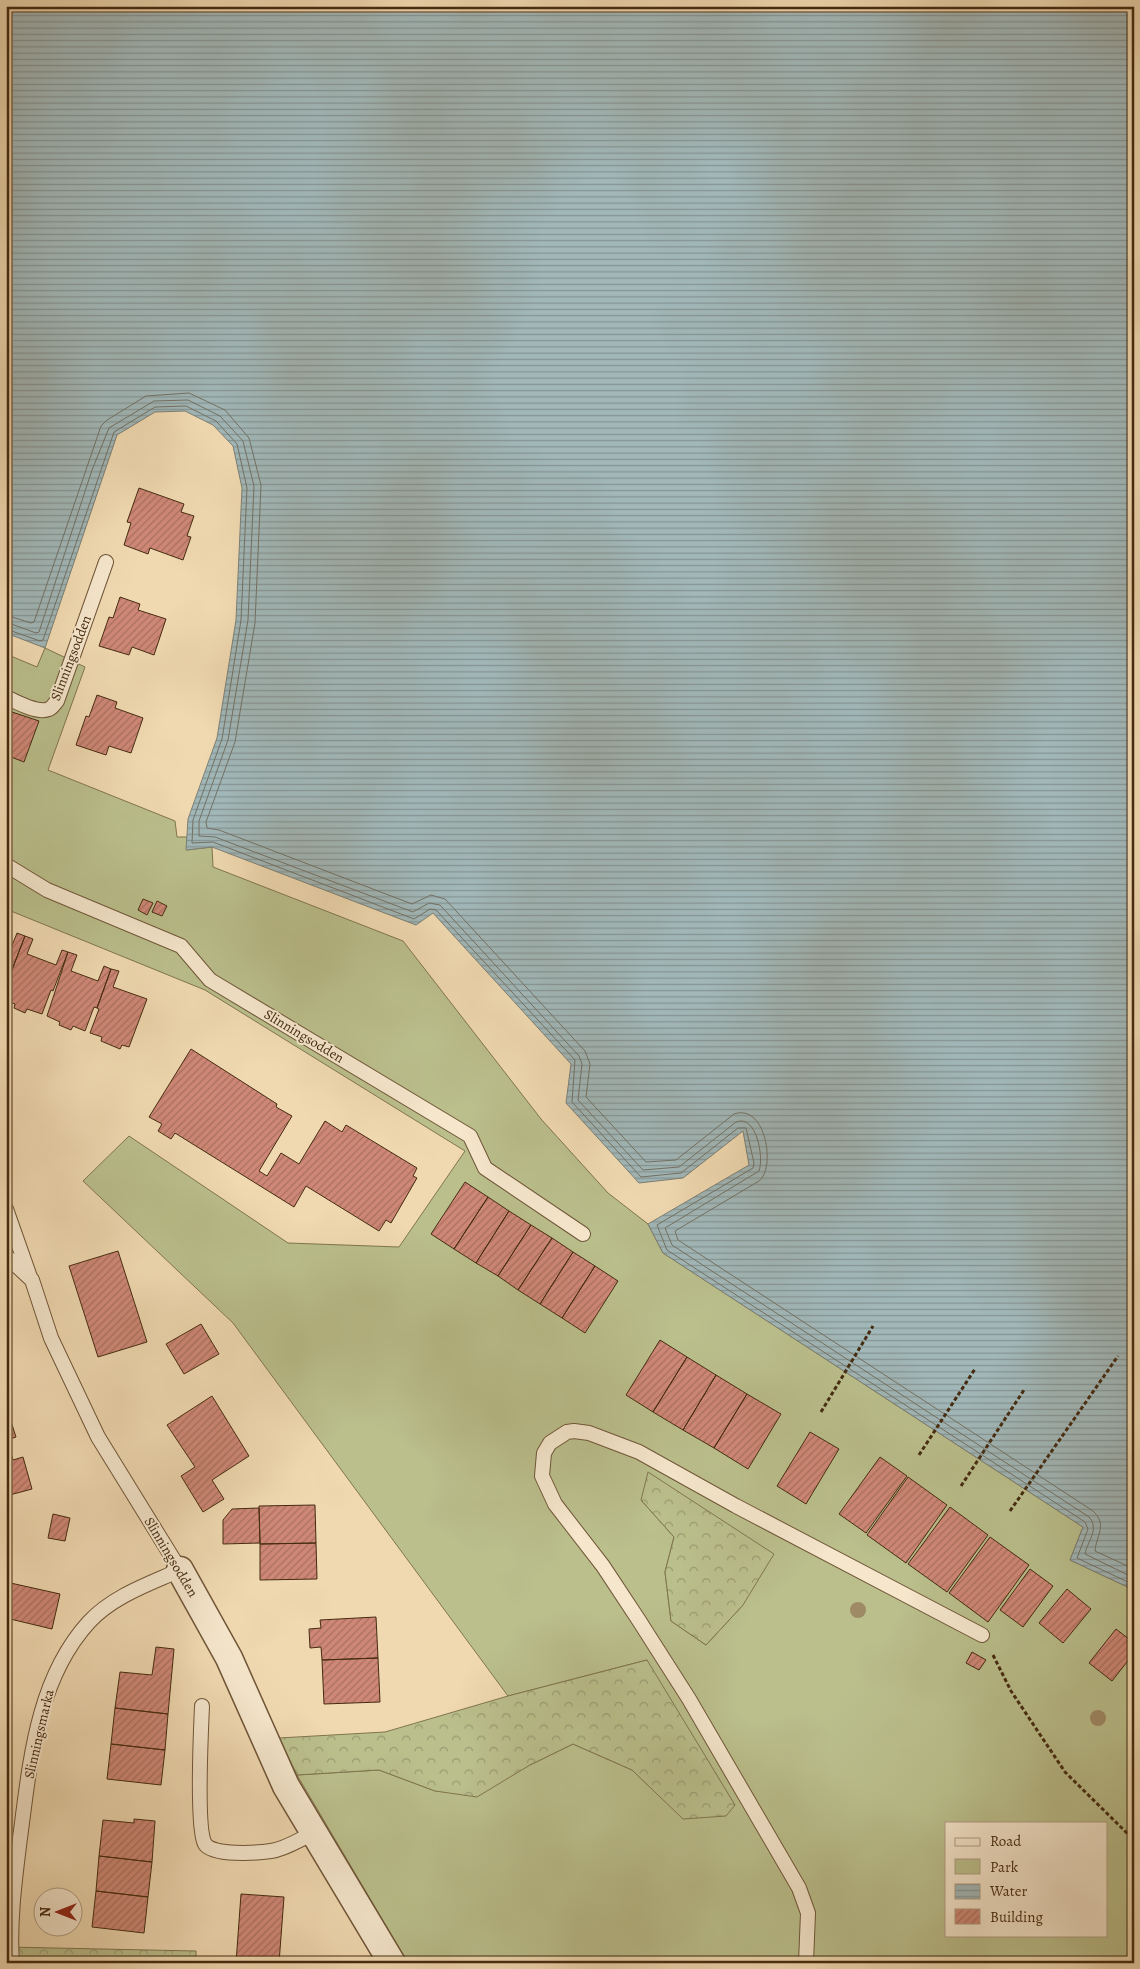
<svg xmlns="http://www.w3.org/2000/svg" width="1140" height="1969" font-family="Alegreya,serif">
<defs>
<pattern id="forest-crowns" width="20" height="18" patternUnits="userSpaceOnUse" patternTransform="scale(1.25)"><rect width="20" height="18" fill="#babf8c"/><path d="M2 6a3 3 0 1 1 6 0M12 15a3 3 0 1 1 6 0" fill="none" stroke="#999b71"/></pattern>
<pattern id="water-rules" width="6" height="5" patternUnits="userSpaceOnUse" patternTransform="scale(1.25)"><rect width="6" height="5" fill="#a1b7b8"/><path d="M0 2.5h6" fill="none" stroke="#859594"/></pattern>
<pattern id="building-hatch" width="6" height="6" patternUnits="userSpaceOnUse" patternTransform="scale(1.25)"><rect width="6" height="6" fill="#cf8877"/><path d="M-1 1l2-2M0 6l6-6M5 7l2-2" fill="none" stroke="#aa6f60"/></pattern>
</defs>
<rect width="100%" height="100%" fill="#f0d9b1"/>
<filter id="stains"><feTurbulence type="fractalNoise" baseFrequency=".004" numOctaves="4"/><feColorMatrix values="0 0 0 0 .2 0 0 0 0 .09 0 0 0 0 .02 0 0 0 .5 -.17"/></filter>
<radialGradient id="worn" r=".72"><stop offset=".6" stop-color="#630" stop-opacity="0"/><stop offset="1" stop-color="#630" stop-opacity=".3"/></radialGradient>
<!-- green -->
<path fill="#babf8c" stroke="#80754e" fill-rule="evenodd" d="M 45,648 L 85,667 L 48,770 L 175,821 L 177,837 L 187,837 L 187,850 L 212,847 L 213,867 L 403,941 L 541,1119 L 608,1193 L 648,1224 L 663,1253 L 1083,1527 L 1070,1560 L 1134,1590 L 1134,1963 L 408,1963 L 297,1775 L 379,1770 L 435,1791 L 530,1765 L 573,1744 L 632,1770 L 683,1818 L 647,1660 L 508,1696 L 233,1323 L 83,1181 L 129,1136 L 288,1243 L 399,1247 L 465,1151 L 205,990 L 6,909 L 6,654 L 37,667 ZM 641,1500 L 743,1605 L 706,1645 L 671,1621 L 665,1572 L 674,1537 ZM 946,1823 L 1106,1823 L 1106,1935 L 946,1935 Z"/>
<!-- forest -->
<path fill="url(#forest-crowns)" stroke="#80754e" d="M 648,1472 L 774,1554 L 743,1605 L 706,1645 L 671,1621 L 665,1572 L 674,1537 L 641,1500 Z
M 647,1660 L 735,1805 L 726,1816 L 683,1819 L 632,1770 L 573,1744 L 530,1765 L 477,1797 L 435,1791 L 379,1770 L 297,1775 L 279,1738 L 385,1732 L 508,1696 Z
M 6,1947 L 196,1951 L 196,1963 L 6,1963 Z"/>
<!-- water -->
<path fill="url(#water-rules)" stroke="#7c7f75" d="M 6,6 L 1134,6 L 1134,1590 L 1070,1560 L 1083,1527 L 663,1253 L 648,1224 L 749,1165 L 743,1131 L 683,1178 L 639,1183 L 566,1103 L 571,1064 L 433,913 L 416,925 L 212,847 L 186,850 L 188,819 L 217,738 L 236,620 L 242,488 L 233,446 L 213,425 L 185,411 L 155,412 L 117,435 L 45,648 L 6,633 Z"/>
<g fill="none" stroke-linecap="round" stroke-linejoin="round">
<!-- shore -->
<path stroke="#737164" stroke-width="1" d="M 6,615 L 31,623 L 34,622 L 101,426 L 107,420 L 146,396 L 189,393 L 225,410 L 249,438 L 261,485 L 255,623 L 235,742 L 206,822 L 207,828 L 219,830 L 412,904 L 431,895 L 445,899 L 585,1051 L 590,1064 L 586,1097 L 646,1162 L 676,1160 L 734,1114 C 766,1103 776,1168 759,1181 L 675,1231 L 678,1240 L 1093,1511 C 1108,1525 1096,1536 1095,1551 L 1134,1569
M 6,622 L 36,633 L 39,632 L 92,470 L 109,428 L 154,401 L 188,400 L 220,416 L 243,441 L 254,486 L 248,620 L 228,740 L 199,821 L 199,836 L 215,837 L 413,912 L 429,903 L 440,905 L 579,1056 L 582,1064 L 578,1100 L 643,1170 L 679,1167 L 736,1122 C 757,1114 764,1158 759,1171 L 665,1228 L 672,1245 L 1089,1517 C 1100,1529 1087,1542 1085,1554 L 1134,1578
M 6,629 L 40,641 L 43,640 L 114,432 L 155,407 L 186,406 L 216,421 L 237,444 L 247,488 L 241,620 L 222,739 L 193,820 L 192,843 L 213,842 L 414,919 L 430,909 L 436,910 L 575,1060 L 572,1102 L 641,1177 L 681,1173 L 738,1128 L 746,1128 L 754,1163 L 753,1168 L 657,1225 L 667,1250 L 1085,1522 L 1088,1529 L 1077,1558 L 1134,1585"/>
</g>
<!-- building -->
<path fill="url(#building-hatch)" stroke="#452b10" d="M 139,488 L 184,504 L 181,512 L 194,516 L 187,536 L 191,537 L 183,560 L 150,548 L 148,554 L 124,545 L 131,523 L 127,522 Z
M 120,597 L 140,604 L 138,610 L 166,619 L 154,655 L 132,647 L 129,655 L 99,646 L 109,617 L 113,618 Z
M 97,695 L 117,702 L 115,708 L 143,718 L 131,753 L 109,746 L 106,755 L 76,745 L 86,716 L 89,717 Z
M 6,710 L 39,721 L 24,762 L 6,755 Z
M 143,899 L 153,903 L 147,915 L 138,910 Z
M 157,901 L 167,906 L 162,916 L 152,912 Z
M 17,933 L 25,936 L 10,975 L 7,974 L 6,977 L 6,946 L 11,948 Z
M 25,936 L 33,939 L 27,954 L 56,965 L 62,950 L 68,952 L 53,991 L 51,990 L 42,1014 L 27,1009 L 25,1013 L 14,1008 L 15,1004 L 6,1001 L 6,991 L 12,976 L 10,975 Z
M 68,952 L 77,955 L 71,971 L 98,981 L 104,966 L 111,969 L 97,1008 L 94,1007 L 85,1031 L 73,1026 L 71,1030 L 59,1025 L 60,1022 L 47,1016 Z
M 111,969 L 119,971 L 113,987 L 147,999 L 129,1047 L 122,1045 L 120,1049 L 101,1041 L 102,1037 L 90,1033 L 99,1009 L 97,1008 Z
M 191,1049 L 277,1104 L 276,1107 L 292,1116 L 259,1171 L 267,1176 L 281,1153 L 299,1164 L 325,1121 L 342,1132 L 346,1125 L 417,1168 L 413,1176 L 417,1178 L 391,1223 L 386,1220 L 379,1231 L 306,1186 L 294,1207 L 175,1133 L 171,1139 L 158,1131 L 162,1124 L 149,1117 Z
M 465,1182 L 488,1197 L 454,1249 L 431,1234 Z
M 488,1197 L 509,1211 L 476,1263 L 454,1249 Z
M 509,1211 L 531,1225 L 498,1276 L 476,1263 Z
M 531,1225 L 552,1238 L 518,1290 L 498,1276 Z
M 552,1238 L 573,1252 L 540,1304 L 518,1290 Z
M 118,1251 L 147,1342 L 98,1357 L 69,1266 Z
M 573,1252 L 595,1266 L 562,1318 L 540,1304 Z
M 595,1266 L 618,1281 L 585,1333 L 562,1318 Z
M 201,1324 L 219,1354 L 184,1374 L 166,1344 Z
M 660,1340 L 687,1357 L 653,1412 L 626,1395 Z
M 687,1357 L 716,1375 L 683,1430 L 653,1412 Z
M 716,1375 L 747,1394 L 714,1448 L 683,1430 Z
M 747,1394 L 781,1414 L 748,1469 L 714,1448 Z
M 212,1396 L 249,1456 L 212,1480 L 224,1499 L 203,1512 L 181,1476 L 195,1467 L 167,1425 Z
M 6,1406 L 16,1437 L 7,1440 L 10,1450 L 6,1451 Z
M 810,1432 L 839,1449 L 806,1504 L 777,1486 Z
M 10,1450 L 13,1460 L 23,1457 L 32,1489 L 6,1496 L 6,1451 Z
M 880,1457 L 907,1476 L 866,1533 L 839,1514 Z
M 908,1477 L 947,1505 L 906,1563 L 867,1535 Z
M 315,1505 L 316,1543 L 260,1544 L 259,1506 Z
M 950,1507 L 988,1535 L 947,1592 L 908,1564 Z
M 259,1508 L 260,1543 L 223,1544 L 223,1520 L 232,1509 Z
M 53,1514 L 70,1518 L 65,1541 L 48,1538 Z
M 990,1537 L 1029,1565 L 988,1622 L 949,1593 Z
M 316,1543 L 317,1579 L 260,1580 L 260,1544 Z
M 1030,1569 L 1053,1586 L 1023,1627 L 1000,1610 Z
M 6,1582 L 60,1594 L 52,1629 L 6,1618 Z
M 1067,1589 L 1091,1609 L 1063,1643 L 1039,1623 Z
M 376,1617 L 378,1658 L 322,1660 L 321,1647 L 310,1648 L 309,1629 L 321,1628 L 320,1620 Z
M 1116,1629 L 1134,1643 L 1134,1653 L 1112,1681 L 1089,1663 Z
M 156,1647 L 174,1649 L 168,1714 L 115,1708 L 120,1672 L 152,1675 Z
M 972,1652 L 986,1660 L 979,1670 L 966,1663 Z
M 378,1658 L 380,1702 L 324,1704 L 322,1660 Z
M 115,1708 L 168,1714 L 165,1750 L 111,1744 Z
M 111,1744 L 165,1750 L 161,1785 L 107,1779 Z
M 134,1819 L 155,1821 L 152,1862 L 99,1856 L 103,1820 L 134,1823 Z
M 99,1856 L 152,1862 L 148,1897 L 96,1891 Z
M 96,1891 L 148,1897 L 144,1933 L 92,1927 Z
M 241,1894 L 284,1897 L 279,1963 L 236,1963 Z"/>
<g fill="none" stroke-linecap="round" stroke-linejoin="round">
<defs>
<path id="service" d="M 6,697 C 16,702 38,714 49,709 C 52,708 55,703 57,701 L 106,562
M 6,865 L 47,890 L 181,946 L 210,980 L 470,1136 L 485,1168 L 583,1234
M 6,1209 L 30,1277
M 6,1256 L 32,1280 L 51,1338 L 98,1437 L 180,1570 C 149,1584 113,1596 89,1622 C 36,1680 30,1764 20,1838 C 15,1878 9,1922 12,1963
M 202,1706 C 201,1729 196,1829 205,1844 C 213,1856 257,1853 271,1851 C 286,1849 300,1839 314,1833
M 806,1963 L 808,1913 L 799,1888 L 689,1699 L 638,1619 L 603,1566 L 555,1504 L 542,1476 L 544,1453 L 550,1443 L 567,1432 L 574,1431 L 589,1433 L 639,1452 L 736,1506 L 982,1635"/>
<path id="minor" d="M 180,1570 L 229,1658 L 286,1786 L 392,1963"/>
</defs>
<!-- service casing -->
<use href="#service" stroke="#705638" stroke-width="16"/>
<!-- minor casing -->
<use href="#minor" stroke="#705638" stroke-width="29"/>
<!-- path -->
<path stroke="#452b10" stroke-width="3" stroke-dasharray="4 2.5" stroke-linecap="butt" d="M 821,1412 L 873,1326
M 919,1455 L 975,1369
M 961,1486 L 1024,1390
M 1010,1511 L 1118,1356
M 993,1655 L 1011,1691 L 1065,1772 L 1134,1840"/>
<!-- service -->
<use href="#service" stroke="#f5e6cc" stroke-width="14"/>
<!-- minor -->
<use href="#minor" stroke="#f5e6cc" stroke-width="26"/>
</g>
<!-- trees -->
<g fill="#9f8a66">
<circle cx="858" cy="1610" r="8"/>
<circle cx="1098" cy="1718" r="8"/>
</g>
<g text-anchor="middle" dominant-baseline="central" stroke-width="4" stroke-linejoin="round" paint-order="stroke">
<!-- street labels -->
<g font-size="14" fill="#452b10" stroke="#f5e6cc">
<text transform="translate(71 658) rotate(-69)">Slinningsodden</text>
<text transform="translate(304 1036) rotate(31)">Slinningsodden</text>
<text transform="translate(171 1557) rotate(59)">Slinningsodden</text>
<text transform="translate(39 1734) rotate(-77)">Slinningsmarka</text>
</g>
</g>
<!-- margin -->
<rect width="1140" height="1969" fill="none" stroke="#f0d9b1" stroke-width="25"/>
<rect x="8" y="8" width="1125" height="1954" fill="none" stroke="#452b10" stroke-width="2.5"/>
<rect x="12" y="12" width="1115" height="1944" fill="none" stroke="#452b10"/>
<!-- legend -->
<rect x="945" y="1822" width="162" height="115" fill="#f5e6cc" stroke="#af9b81"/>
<rect x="955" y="1838" width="25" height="8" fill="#f5e6cc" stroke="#af9b81"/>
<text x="990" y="1846" font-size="15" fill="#452b10">Road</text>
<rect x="955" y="1859" width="25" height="15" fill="#babf8c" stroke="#af9b81"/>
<text x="990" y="1872" font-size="15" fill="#452b10">Park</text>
<rect x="955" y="1884" width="25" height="15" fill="url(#water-rules)" stroke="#af9b81"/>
<text x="990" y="1896" font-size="15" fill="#452b10">Water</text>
<rect x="955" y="1909" width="25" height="15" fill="url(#building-hatch)" stroke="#af9b81"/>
<text x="990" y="1922" font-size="15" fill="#452b10">Building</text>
<!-- north arrow -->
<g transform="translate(58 1912) rotate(270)"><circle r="24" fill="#f5e6cc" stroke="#af9b81"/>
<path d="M0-4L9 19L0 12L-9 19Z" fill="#8f2418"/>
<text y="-8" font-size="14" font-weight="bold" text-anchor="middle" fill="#452b10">N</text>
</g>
<rect width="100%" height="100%" filter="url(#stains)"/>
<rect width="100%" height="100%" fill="url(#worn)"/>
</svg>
